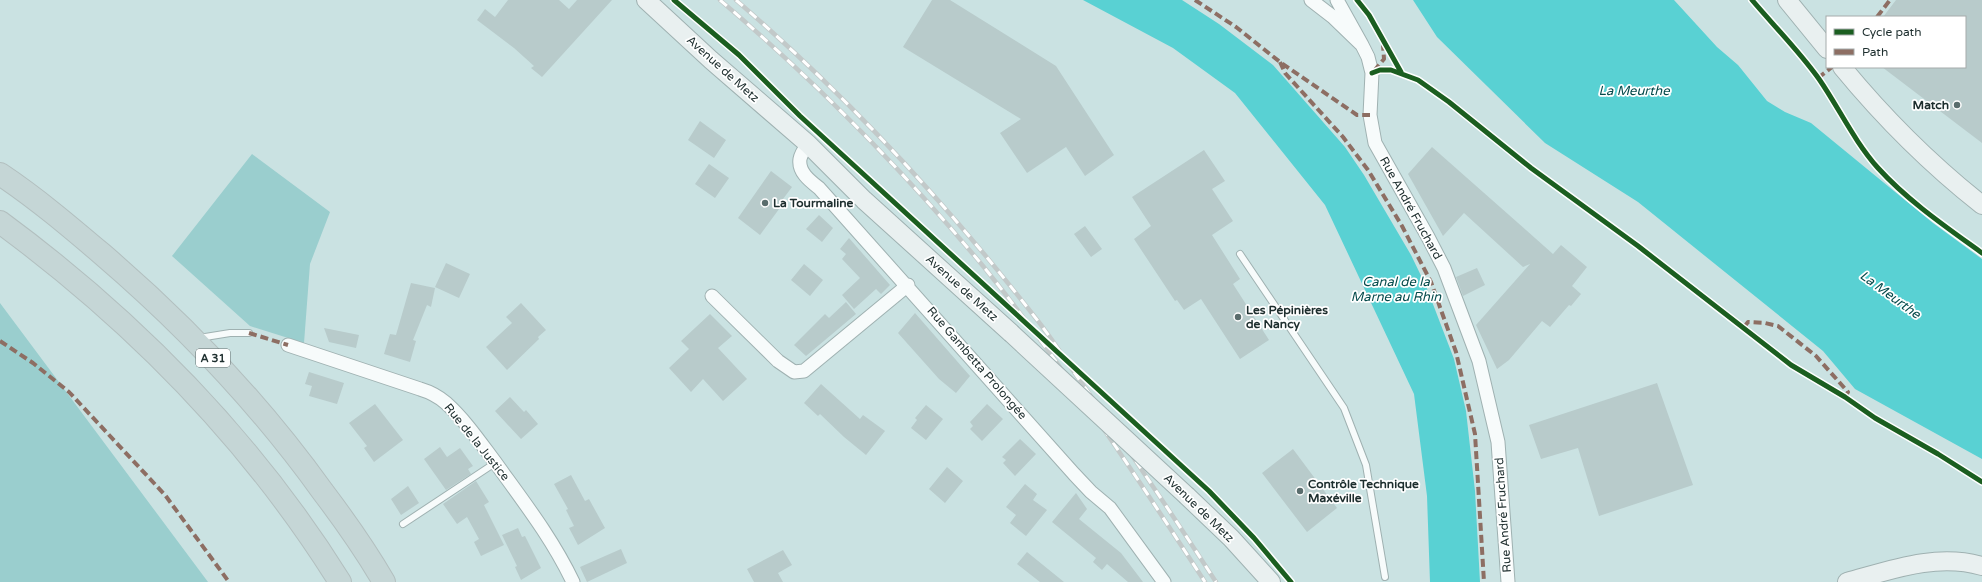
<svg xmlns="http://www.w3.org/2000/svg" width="1982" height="582" font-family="'Varela Round',sans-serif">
<rect width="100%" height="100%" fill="#cae2e2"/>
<!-- green -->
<path fill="#9acece" d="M 252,154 L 330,212 L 310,264 L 304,343 L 250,326 L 172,256 Z
M 0,303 L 208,582 L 0,582 Z"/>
<!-- water -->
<path fill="#59d1d3" d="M 1083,0 L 1182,0 L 1219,24 L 1273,65 L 1345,147 L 1364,175 L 1411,255 L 1426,286 L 1454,359 L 1466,411 L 1475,491 L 1480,582 L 1430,582 L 1427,496 L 1414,394 L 1325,205 L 1235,93 L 1173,48 Z
M 1413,0 L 1674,0 L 1717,47 L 1738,65 L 1767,101 L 1785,112 L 1811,123 L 1933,223 L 1982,259 L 1982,459 L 1855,389 L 1823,351 L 1638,202 L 1545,143 L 1437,37 Z"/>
<!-- building -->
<path fill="#b8cbcb" d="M 508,0 L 559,0 L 569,9 L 577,0 L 612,0 L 542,77 L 531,68 L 534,66 L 514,48 L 477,20 L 485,9 L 495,17 Z
M 932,0 L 950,0 L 1056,66 L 1114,155 L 1085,176 L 1066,147 L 1027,173 L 1000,133 L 1021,119 L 903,47 Z
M 1896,0 L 1982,0 L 1982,143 L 1882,67 L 1965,67 L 1965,17 L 1883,17 Z
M 700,121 L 726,140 L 714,158 L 688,140 Z
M 1432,147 L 1553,254 L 1561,245 L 1587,267 L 1572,286 L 1581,294 L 1571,306 L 1569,305 L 1550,327 L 1542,321 L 1509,360 L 1497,369 L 1476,325 L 1530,264 L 1523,267 L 1464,213 L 1443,236 L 1408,174 Z
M 1204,150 L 1225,181 L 1212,189 L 1233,221 L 1212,235 L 1240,279 L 1233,284 L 1269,340 L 1240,359 L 1201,299 L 1184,310 L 1177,300 L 1175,301 L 1134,239 L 1151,226 L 1132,197 Z
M 709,164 L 729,178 L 715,198 L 695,184 Z
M 771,171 L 792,187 L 780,203 L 782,205 L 760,235 L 738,218 Z
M 819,215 L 833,228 L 822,242 L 806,229 Z
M 1085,226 L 1102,249 L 1091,257 L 1074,234 Z
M 849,238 L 890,285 L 881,294 L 876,289 L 854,309 L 842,295 L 860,278 L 842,259 L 846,254 L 840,249 Z
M 446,263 L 470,274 L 459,298 L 435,287 Z
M 804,264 L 823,280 L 810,296 L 791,280 Z
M 1477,268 L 1485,285 L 1463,296 L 1456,277 Z
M 411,283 L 435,288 L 431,307 L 427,305 L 413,340 L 416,341 L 410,362 L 384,354 L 390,334 L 396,335 Z
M 846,302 L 856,314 L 806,356 L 794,345 L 825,314 L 829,318 Z
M 521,303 L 546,330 L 538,337 L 539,339 L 507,370 L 486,347 L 512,323 L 506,317 Z
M 915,313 L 970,376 L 956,393 L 939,379 L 898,333 Z
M 710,314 L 732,336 L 718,348 L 747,379 L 723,401 L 703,379 L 691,392 L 669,368 L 689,349 L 681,341 Z
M 324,328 L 359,335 L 356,348 L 329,342 Z
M 309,372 L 344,383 L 337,404 L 309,396 L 312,386 L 305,384 Z
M 1657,383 L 1693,485 L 1599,516 L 1578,448 L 1541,459 L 1529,425 Z
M 821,384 L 860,419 L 863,415 L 885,431 L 866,455 L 844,437 L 820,414 L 818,416 L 804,403 Z
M 510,397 L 524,412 L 526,410 L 538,424 L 521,439 L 495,411 Z
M 375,404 L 403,440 L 374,462 L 364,448 L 367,446 L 349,423 Z
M 987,404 L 1003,419 L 982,441 L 970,429 L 973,426 L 970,422 Z
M 926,405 L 943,419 L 926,440 L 911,428 L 917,420 L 915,418 Z
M 1020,439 L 1036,454 L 1015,476 L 1003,463 L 1006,460 L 1002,457 Z
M 440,447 L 447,457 L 460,448 L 473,466 L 468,469 L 471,474 L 446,490 L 424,459 Z
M 1293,449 L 1337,508 L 1307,532 L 1262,473 Z
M 947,467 L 963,481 L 945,503 L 929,489 Z
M 571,475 L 585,501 L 589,499 L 605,528 L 578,545 L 569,528 L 574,526 L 566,510 L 568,509 L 554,484 Z
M 476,481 L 489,502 L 484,505 L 504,545 L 481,556 L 474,542 L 479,539 L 467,517 L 457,524 L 443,504 Z
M 1025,484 L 1037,494 L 1033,500 L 1047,510 L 1026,536 L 1010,523 L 1016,515 L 1006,507 Z
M 408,486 L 419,503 L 401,515 L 391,499 Z
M 1076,493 L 1087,509 L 1079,519 L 1121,553 L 1143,582 L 1128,582 L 1107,564 L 1102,570 L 1093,562 L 1096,558 L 1052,522 Z
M 518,528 L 522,537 L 525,536 L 541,568 L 521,580 L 515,567 L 517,566 L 502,535 Z
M 621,549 L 627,563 L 587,582 L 580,567 Z
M 783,550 L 792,565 L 778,573 L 783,582 L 754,582 L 747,569 Z
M 1027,552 L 1064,582 L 1040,582 L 1017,564 Z"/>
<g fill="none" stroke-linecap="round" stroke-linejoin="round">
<defs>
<path id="lane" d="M 1240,254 L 1344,408 L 1366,465 L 1385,577
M 199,338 L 230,333 L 249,333
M 403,524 L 495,463"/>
<path id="street" d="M 1311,0 L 1333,17 L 1362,45 L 1337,0
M 1362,45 L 1368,57 L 1372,73 L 1370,115 L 1375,143 L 1428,237 L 1444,268 L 1479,361 L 1498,442 L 1508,582
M 808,144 C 805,148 801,154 800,159 C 798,172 810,181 819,188 L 1074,474 L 1091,492 L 1110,508 L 1164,582
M 712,296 L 778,361 L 794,372 L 804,371 L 908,285
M 288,345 L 420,389 C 430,392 438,396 446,403 C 465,420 480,442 495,462 C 523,501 552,538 573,582"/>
<path id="secondary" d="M 646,0 L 711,60 L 808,144 L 864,200 L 1011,333
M 1787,0 L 1827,49
M 1842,67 C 1884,118 1930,164 1982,205
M 1187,496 L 1231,538 L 1271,582
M 1847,582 C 1891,570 1936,553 1982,566"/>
<path id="highway" d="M 0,174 C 36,198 69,226 102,254 C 185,325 259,403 323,492 C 345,521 366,551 384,582
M 0,222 C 133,320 252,441 340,582"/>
</defs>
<!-- lane casing -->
<use href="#lane" stroke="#9fb1b1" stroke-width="8"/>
<!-- street casing -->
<use href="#street" stroke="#9fb1b1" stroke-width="15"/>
<!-- secondary casing -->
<use href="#secondary" stroke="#9fb1b1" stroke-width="20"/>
<!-- highway casing -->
<use href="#highway" stroke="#b2bfbf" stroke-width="24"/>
<!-- lane -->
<use href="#lane" stroke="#f7fbfb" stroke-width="6"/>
<!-- street -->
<use href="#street" stroke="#f7fbfb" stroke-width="13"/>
<!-- secondary -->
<use href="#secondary" stroke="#e9f0f0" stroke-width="18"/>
<!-- highway -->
<use href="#highway" stroke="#c5d6d6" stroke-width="22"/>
<defs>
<path id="rail" d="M 720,0 C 815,81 903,170 983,266 C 1064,366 1135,474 1205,582
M 736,0 C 847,96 948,205 1038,321 C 1055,343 1070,367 1086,389 C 1131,453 1174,517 1216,582"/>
</defs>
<!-- rail casing -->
<use href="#rail" stroke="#c2c9c9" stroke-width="4.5"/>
<!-- rail -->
<use href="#rail" stroke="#fff" stroke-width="3" stroke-dasharray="9" stroke-linecap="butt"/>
<defs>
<path id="secondary-bridge" d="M 1011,333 L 1187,496"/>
</defs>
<!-- secondary-bridge casing -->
<use href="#secondary-bridge" stroke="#9fb1b1" stroke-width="20" stroke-linecap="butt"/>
<!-- secondary-bridge -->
<use href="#secondary-bridge" stroke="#e9f0f0" stroke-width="18"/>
<!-- quiet -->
<path stroke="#8d6e63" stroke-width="4" stroke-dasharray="8 4" stroke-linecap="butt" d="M 1195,0 L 1236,27 L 1280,62 L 1357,115 L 1370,115
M 1877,17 L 1890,0
M 1280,62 L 1285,73 L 1343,137 L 1368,170 L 1402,226 L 1431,282 L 1456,352 L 1475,434 L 1484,582
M 1374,71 L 1384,59 L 1383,45
M 1818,78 L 1832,67
M 1744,327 L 1748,322 L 1765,323 L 1778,326 L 1816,356 L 1848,392 L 1845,397
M 249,333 L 288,345
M 0,341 L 33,363 L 69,392 L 165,495 L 229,582"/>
<defs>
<path id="cycleway" d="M 674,0 L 739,55 L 800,116 L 1209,491 L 1254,538 L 1291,582
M 1357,0 L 1369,15 L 1401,72
M 1752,0 C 1774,26 1799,51 1819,79 C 1839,108 1854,141 1878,168 C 1908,201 1946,227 1982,253
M 1372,73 L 1380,70 L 1391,70 L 1418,80 L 1449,102 L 1531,168 L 1638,246 L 1791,365 L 1845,397 L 1875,418 L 1938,454 L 1982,482"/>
</defs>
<!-- cycleway casing -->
<use href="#cycleway" stroke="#fff" stroke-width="8"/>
<!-- cycleway -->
<use href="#cycleway" stroke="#1b5e20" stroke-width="5"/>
</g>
<!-- markers -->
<g fill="#5a6d6d" stroke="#fff" stroke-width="1.5">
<circle cx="1957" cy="105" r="4"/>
<circle cx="765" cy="203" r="4"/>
<circle cx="1238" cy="317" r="4"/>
<circle cx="1300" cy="491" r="4"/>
</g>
<g text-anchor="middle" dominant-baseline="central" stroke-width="3.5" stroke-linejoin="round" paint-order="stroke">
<!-- shield labels -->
<rect fill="#fff" stroke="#616d6d" stroke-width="1" x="196" y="349" width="34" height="18" rx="3"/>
<g font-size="11" font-weight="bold" fill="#1d2e2e">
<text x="213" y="358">A 31</text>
</g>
<!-- street labels -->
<g font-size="12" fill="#1d2e2e" stroke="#fff">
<text transform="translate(723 69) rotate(42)">Avenue de Metz</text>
<text transform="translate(1411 208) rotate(61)">Rue André Fruchard</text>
<text transform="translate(962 288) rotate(42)">Avenue de Metz</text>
<text transform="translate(977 363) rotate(49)">Rue Gambetta Prolongée</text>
<text transform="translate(477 442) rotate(51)">Rue de la Justice</text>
<text transform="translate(1199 508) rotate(44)">Avenue de Metz</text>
<text transform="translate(1503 515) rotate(-94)">Rue André Fruchard</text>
</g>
<!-- poi labels -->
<g font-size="12" font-weight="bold" fill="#1d2e2e" stroke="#fff" text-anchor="start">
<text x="1949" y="105" text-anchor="end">Match</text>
<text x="773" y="203">La Tourmaline</text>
<text x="1246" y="310">Les Pépinières<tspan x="1246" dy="14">de Nancy</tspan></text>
<text x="1308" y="484">Contrôle Technique<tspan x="1308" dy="14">Maxéville</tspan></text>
</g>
<!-- water labels -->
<g font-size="13" font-style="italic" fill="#044a4b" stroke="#fff">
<text x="1634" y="91">La Meurthe</text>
<text x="1396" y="282">Canal de la<tspan x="1396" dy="15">Marne au Rhin</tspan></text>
<text transform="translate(1890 295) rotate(36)">La Meurthe</text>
</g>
</g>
<!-- legend -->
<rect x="1826" y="16" width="140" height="52" fill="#ffffff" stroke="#a5abab"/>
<rect x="1834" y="29" width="20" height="6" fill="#1b5e20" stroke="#a5abab"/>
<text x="1862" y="36" font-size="12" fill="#1d2e2e">Cycle path</text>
<rect x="1834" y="49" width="20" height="6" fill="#8d6e63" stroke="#a5abab"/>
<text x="1862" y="56" font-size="12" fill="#1d2e2e">Path</text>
</svg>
